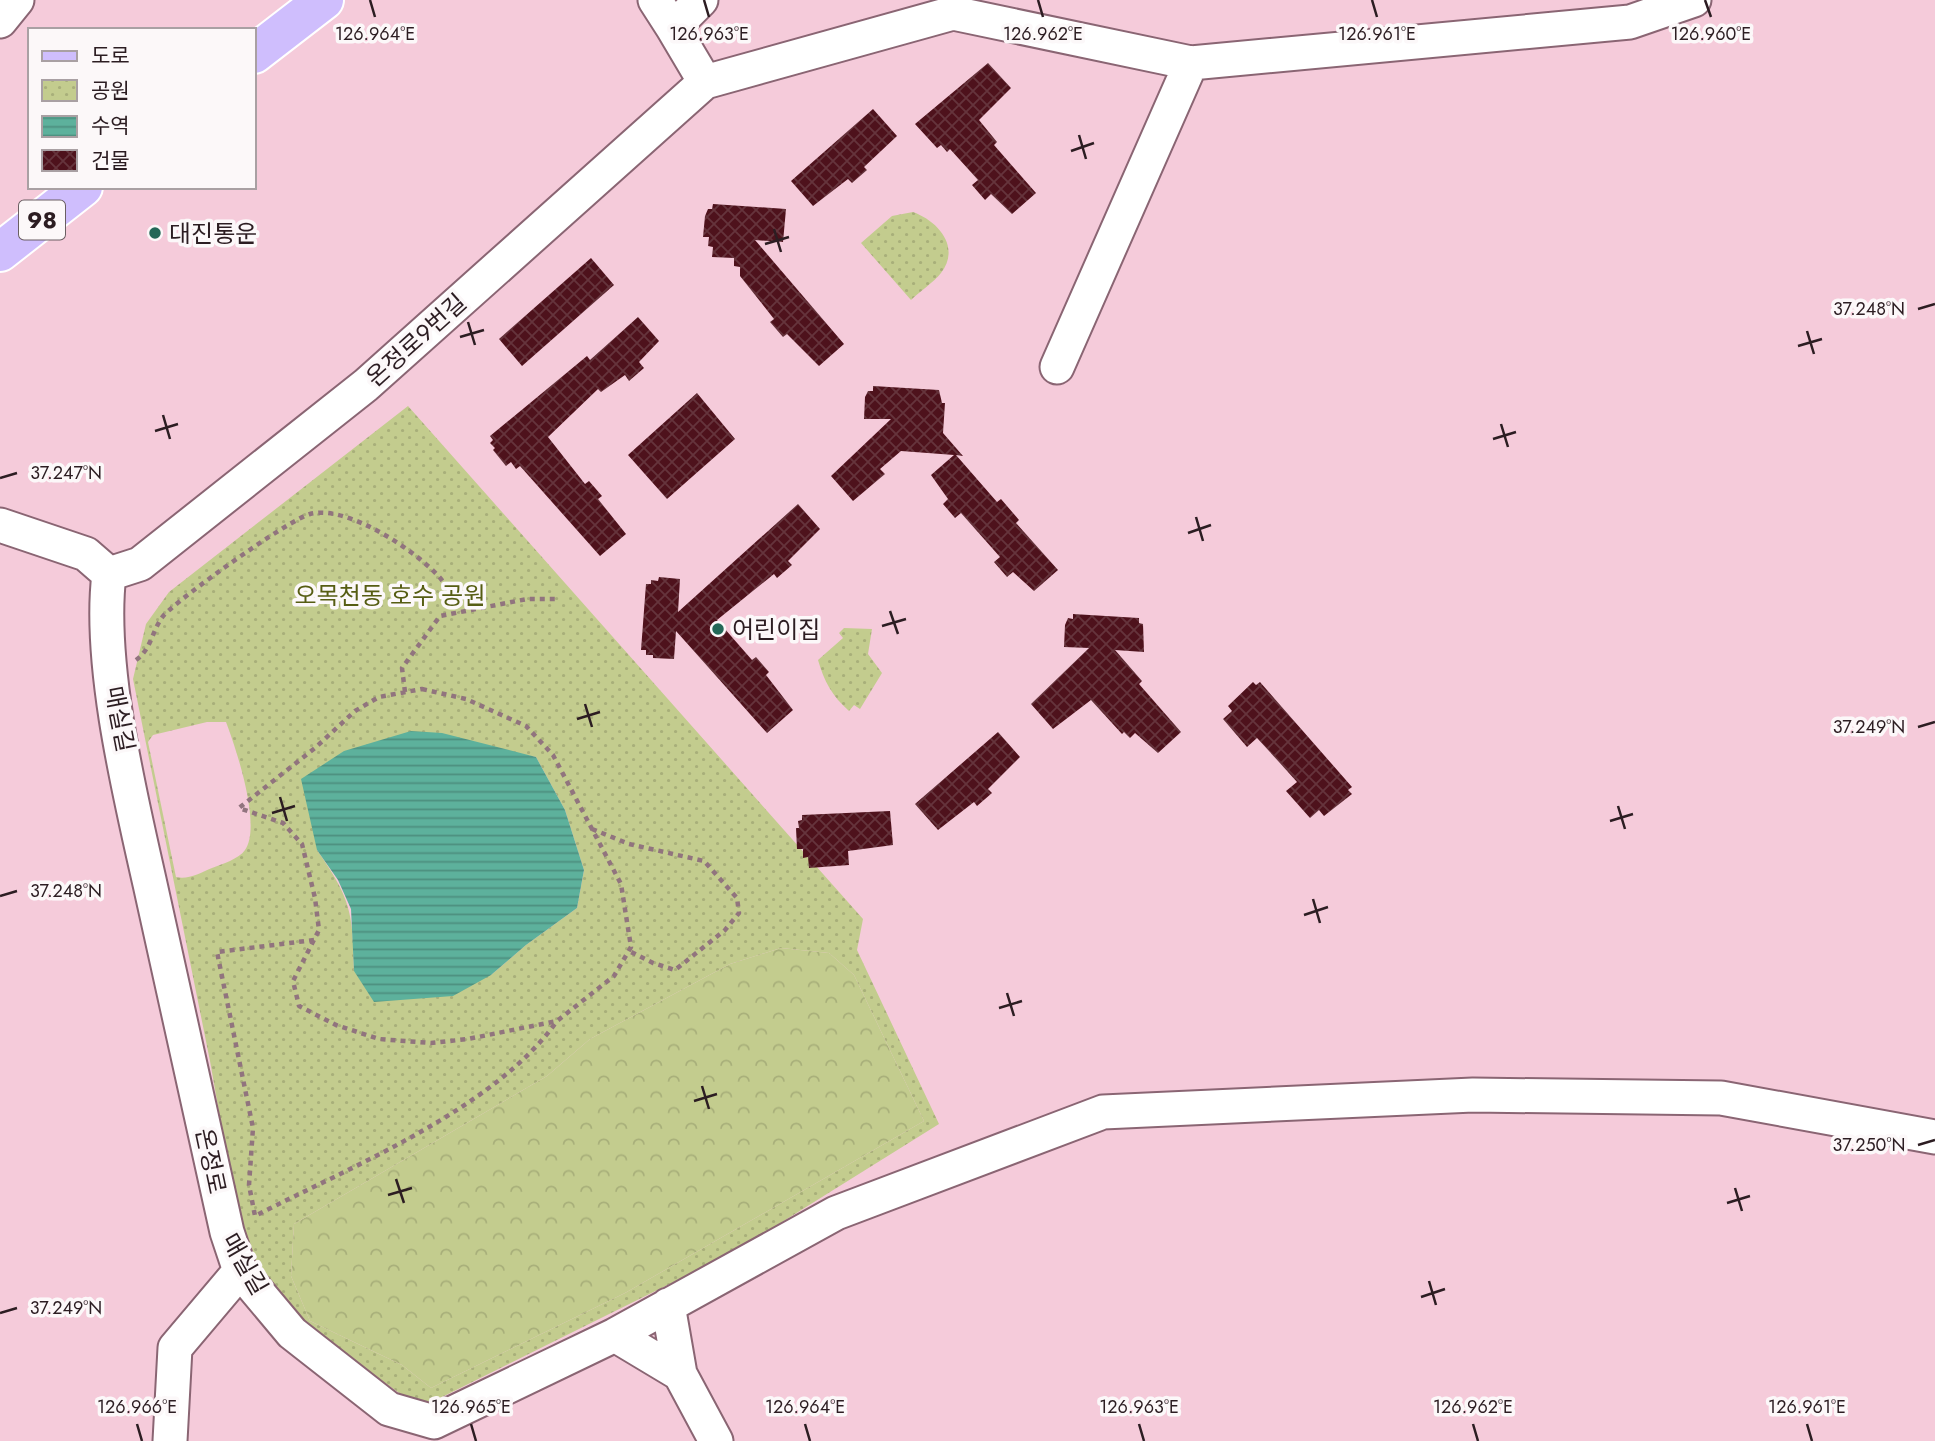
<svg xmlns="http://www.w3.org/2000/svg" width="1935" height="1441" font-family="Jost,'Noto Sans KR',sans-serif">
<defs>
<pattern id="forest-crowns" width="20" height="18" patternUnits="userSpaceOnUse" patternTransform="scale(1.75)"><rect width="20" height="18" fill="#c3cc8e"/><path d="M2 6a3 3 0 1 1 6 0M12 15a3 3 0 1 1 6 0" fill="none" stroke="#a8af7a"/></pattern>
<pattern id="park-dots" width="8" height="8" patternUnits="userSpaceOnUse" patternTransform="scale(1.75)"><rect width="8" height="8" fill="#c3cc8e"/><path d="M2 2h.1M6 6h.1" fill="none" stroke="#a8af7a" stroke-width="1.8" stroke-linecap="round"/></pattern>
<pattern id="water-rules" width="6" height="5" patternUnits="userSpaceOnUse" patternTransform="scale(1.75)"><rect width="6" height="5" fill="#5db19c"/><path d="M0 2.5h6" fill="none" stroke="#4d8f7f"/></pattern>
<pattern id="building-cross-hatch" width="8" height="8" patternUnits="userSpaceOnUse" patternTransform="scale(1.75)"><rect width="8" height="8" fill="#4e121c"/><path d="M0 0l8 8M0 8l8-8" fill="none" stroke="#65343c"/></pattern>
</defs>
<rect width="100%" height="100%" fill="#f5cbda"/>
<!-- forest -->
<path fill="url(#forest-crowns)" d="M 781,948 L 829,953 L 854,975 L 924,1121 L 625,1293 L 431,1388 L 402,1365 L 310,1321 L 291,1276 L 294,1224 L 547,1076 L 590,1039 L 730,964 Z"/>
<!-- park -->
<path fill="url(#park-dots)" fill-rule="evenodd" d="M 913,212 C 938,221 961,247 941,273 C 933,283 920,291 911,300 L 861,243 L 892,216 Z
M 408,406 L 863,919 L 857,950 L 939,1124 L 734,1252 L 420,1408 L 299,1321 L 242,1243 L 210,1061 L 133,679 L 146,624 L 169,592 ZM 207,722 L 226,722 C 236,748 262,826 245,850 C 239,859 222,864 212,868 C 200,873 188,880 176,877 L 148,742 L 153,735 ZM 502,751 L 536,757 L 565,810 L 584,870 L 577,908 L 526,945 L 491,975 L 354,971 C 353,913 351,899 317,850 ZM 781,948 L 829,953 L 854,975 L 924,1121 L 625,1293 L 431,1388 L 402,1365 L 310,1321 L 291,1276 L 294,1224 L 547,1076 L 590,1039 L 730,964 Z
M 844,628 L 872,629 L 868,654 L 882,673 L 860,709 L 854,705 L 849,711 C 832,696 824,681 818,660 L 843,638 L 839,633 Z"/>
<!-- water -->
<path fill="url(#water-rules)" d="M 411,731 L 442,733 L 536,757 L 565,810 L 584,870 L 577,908 L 526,945 L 491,975 L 453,996 L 374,1002 L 354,971 L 351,909 L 338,880 L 317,850 L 301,779 L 344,751 Z"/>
<!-- building -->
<path fill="url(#building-cross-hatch)" d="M 988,63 L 1011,88 L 979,120 L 997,142 L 994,145 L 1036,193 L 1012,214 L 991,194 L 985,200 L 972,185 L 978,180 L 950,149 L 947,152 L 941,145 L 937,148 L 915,124 Z
M 873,109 L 897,136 L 864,167 L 867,170 L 852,183 L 848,179 L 813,206 L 791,181 Z
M 713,204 L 786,209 L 783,242 L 755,240 L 844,344 L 819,366 L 787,334 L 783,337 L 770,322 L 774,319 L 740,276 L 740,267 L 734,266 L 734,258 L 712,257 L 713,247 L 708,246 L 709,237 L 703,237 L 705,216 L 708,209 L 712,209 Z
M 591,258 L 614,285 L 522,366 L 499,339 Z
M 638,317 L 659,341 L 639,362 L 644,368 L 629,381 L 625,375 L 601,392 L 598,389 L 548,437 L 585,484 L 589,481 L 602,496 L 598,499 L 626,534 L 600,556 L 520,466 L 516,469 L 511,462 L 506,466 L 493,450 L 495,448 L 490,443 L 493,440 L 490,436 L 587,356 L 590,360 Z
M 873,386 L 939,390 L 942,403 L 945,403 L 943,433 L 963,456 L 956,455 L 997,502 L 1001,499 L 1019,520 L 1016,523 L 1058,570 L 1034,591 L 1013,572 L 1007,577 L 994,562 L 1000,557 L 961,513 L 955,518 L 943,504 L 948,499 L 931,475 L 954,455 L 901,451 L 880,469 L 885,474 L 853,501 L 831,476 L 891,419 L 864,419 L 865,397 L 868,391 L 873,391 Z
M 697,393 L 735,439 L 667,499 L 628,455 Z
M 798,504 L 820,529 L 788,561 L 792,565 L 777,578 L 774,574 L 717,620 L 752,660 L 756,657 L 769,672 L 766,675 L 793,710 L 767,733 L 676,631 L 674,659 L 653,658 L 653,655 L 646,655 L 646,650 L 641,650 L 646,584 L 651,584 L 651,580 L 658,581 L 659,577 L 680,579 L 678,612 Z
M 1073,614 L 1139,618 L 1139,623 L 1143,624 L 1144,652 L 1115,650 L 1142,681 L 1139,684 L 1181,732 L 1158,753 L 1135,733 L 1130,738 L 1124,732 L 1122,734 L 1091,700 L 1053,729 L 1031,704 L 1089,648 L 1064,647 L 1065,625 L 1068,618 L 1073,619 Z
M 1253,682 L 1256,685 L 1260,682 L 1352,787 L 1348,790 L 1352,794 L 1324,816 L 1319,810 L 1310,818 L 1286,791 L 1297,782 L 1279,762 L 1257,738 L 1247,747 L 1223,719 L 1232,711 L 1228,706 Z
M 998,732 L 1020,757 L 988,789 L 992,793 L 977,806 L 974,802 L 938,830 L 915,804 Z
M 890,811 L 893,845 L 848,851 L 849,865 L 809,868 L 808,857 L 803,858 L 803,849 L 797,849 L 796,828 L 799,828 L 798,821 L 802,820 L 802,815 Z"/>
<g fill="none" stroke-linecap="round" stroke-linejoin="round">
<defs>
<path id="minor" d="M 655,0 L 673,28 L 701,0
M 0,21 L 17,0
M 673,28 L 705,82 L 953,13 L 1191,63 L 1630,22 L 1694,0
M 1057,367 L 1191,63
M 0,525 L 86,554 L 109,574 C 98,664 130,795 150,884 C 176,1000 201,1116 227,1232 L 240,1271 L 292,1333 L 389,1409 L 434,1422 L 615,1335 L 836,1213 L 1103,1112 L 1473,1095 L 1721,1098 L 1935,1137
M 109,574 L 140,564 L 366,385 L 705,82
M 668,1305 L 680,1374
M 615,1335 L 680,1374 L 716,1441
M 170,1441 L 175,1348 L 240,1271"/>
<path id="major" d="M 254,54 L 324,0
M 0,252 L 83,187"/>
</defs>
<!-- minor casing -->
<use href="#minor" stroke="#8a6573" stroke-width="37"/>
<!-- major casing -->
<use href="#major" stroke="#fff" stroke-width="42"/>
<!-- path -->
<path stroke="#91747e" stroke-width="4.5" stroke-dasharray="5 5" stroke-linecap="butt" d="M 136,660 C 152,649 152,629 164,615 C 181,597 288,520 310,514 C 347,504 418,552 441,579 C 448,588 453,601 459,612
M 422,689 L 466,699 L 526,726 L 553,755 L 621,884 L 631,947 L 614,976 L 557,1021 L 468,1039 L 431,1043 L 379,1039 L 336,1025 L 299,1006 L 293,981 L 319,930 L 315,898 L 302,844 L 283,823 L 239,808 L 315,748 L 355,711 L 379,697 Z
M 405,692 L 402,668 L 440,616 L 527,599 L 559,599
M 592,829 L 629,844 L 704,861 L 737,898 L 739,913 L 725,930 L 675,970 L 653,963 L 629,951
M 314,940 L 217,952 L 253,1128 L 249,1185 L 255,1216 C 350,1167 495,1109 557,1021"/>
<!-- minor -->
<use href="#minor" stroke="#fff" stroke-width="33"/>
<!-- major -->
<use href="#major" stroke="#cfbefd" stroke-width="38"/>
</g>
<!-- ticks -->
<path fill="none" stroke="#2c1d22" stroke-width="2.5" d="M 370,0 L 375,17M 704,0 L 709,17M 1038,0 L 1043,17M 1372,0 L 1377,17M 1705,0 L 1711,17M 1079,135 L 1086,159M 1071,151 L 1094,143M 774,229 L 781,252M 765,244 L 789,237M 1918,309 L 1935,304M 468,322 L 475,345M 1807,331 L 1814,354M 460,337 L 484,330M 1798,346 L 1822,339M 163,415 L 170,439M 1501,424 L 1508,447M 155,431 L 178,424M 1493,439 L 1516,432M 0,478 L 17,473M 1196,517 L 1203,541M 1188,533 L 1211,525M 890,611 L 898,634M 882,626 L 906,619M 585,704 L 592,727M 577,719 L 600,712M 1918,727 L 1935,722M 280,797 L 287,821M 1618,806 L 1625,829M 272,813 L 295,806M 1610,821 L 1633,814M 0,896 L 17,891M 1313,899 L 1320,923M 1304,915 L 1328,907M 1007,993 L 1014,1016M 999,1008 L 1022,1001M 702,1086 L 709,1109M 694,1101 L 717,1094M 1918,1145 L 1935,1140M 396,1179 L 404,1203M 1735,1188 L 1742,1211M 388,1195 L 412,1188M 1727,1203 L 1750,1196M 1429,1281 L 1436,1305M 1421,1297 L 1445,1289M 0,1313 L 17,1308M 137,1424 L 142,1441M 471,1424 L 476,1441M 805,1424 L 810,1441M 1139,1424 L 1144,1441M 1473,1424 L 1478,1441M 1807,1424 L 1812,1441"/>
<!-- markers -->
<g fill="#246757" stroke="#fcf8f9" stroke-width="2.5">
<circle cx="155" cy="233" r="7"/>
<circle cx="718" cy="629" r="7"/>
</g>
<g text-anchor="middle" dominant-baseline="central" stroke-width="7" stroke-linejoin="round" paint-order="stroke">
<!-- shield labels -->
<rect fill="#fcf8f9" stroke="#6a5f62" stroke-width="2" x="19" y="200.5" width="46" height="39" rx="5"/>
<g font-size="23" font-weight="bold" fill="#2c1d22">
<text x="42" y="220">98</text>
</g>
<!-- poi labels -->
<g font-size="24" fill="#2c1d22" stroke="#fcf8f9" text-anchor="start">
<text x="169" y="233">대진통운</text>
<text x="732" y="629">어린이집</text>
</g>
<!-- street labels -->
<g font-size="24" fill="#2c1d22" stroke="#fcf8f9">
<text transform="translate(416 340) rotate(-42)">온정로9번길</text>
<text transform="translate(120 719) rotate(79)">매실길</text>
<text transform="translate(211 1161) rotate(78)">온정로</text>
<text transform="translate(245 1264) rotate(60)">매실길</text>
</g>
<!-- park labels -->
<g font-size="24" fill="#565d13" stroke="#fcf8f9">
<text x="390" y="595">오목천동 호수 공원</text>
</g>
</g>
<g font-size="18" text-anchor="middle" fill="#2c1d22" stroke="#fcf8f9" stroke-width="7" stroke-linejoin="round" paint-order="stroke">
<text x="375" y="40">126.964°E</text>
<text x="709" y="40">126.963°E</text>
<text x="1043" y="40">126.962°E</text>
<text x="1377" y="40">126.961°E</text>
<text x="1711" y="40">126.960°E</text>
<text x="1869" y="315">37.248°N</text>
<text x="66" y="479">37.247°N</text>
<text x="1869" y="733">37.249°N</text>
<text x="66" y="897">37.248°N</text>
<text x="1869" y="1151">37.250°N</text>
<text x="66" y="1314">37.249°N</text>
<text x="137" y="1413">126.966°E</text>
<text x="471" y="1413">126.965°E</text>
<text x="805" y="1413">126.964°E</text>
<text x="1139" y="1413">126.963°E</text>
<text x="1473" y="1413">126.962°E</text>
<text x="1807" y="1413">126.961°E</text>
</g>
<!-- legend -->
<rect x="28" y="28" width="228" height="161" fill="#fcf8f9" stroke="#a9a0a3" stroke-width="2"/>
<rect x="42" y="51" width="35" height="10" fill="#cfbefd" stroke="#a9a0a3" stroke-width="2"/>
<text x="91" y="63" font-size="21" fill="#2c1d22">도로</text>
<rect x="42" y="80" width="35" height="21" fill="url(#park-dots)" stroke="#a9a0a3" stroke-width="2"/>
<text x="91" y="98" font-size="21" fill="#2c1d22">공원</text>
<rect x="42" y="116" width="35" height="21" fill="url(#water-rules)" stroke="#a9a0a3" stroke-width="2"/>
<text x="91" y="133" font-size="21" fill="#2c1d22">수역</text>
<rect x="42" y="150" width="35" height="21" fill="url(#building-cross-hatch)" stroke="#a9a0a3" stroke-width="2"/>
<text x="91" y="168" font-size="21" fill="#2c1d22">건물</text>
</svg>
